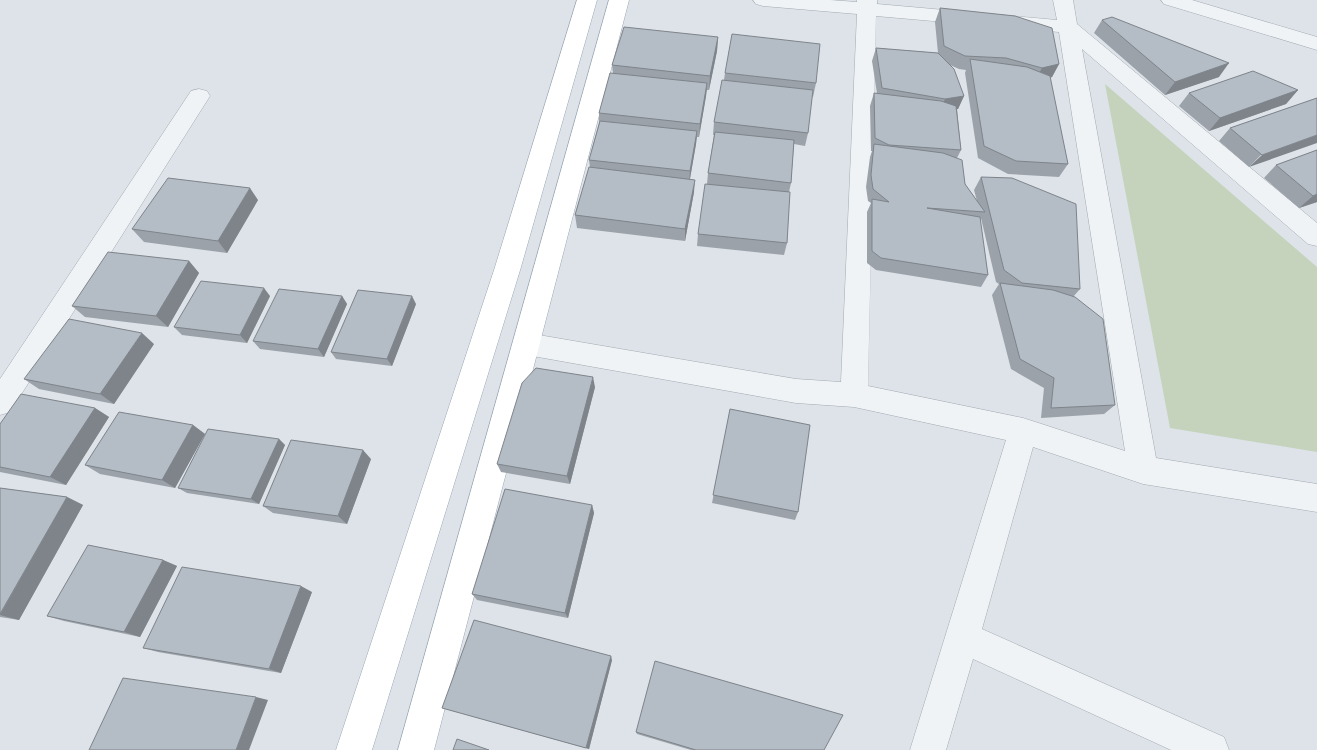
<svg xmlns="http://www.w3.org/2000/svg" width="1317" height="750" font-family="'Roboto Condensed',sans-serif">
<rect width="100%" height="100%" fill="#dde3e8"/>
<!-- green -->
<path fill="#c5d3bd" d="M 1105,84 L 1317,267 L 1317,452 L 1170,428 Z"/>
<g fill="none" stroke-linecap="round" stroke-linejoin="round">
<defs>
<path id="minor" d="M 753,0 L 830,0 L 857,2 L 857,0 L 877,0 L 877,4 L 1057,20 L 1053,0 L 1073,0 L 1077,24 L 1317,223 L 1317,246 L 1308,244 L 1082,49 L 1156,458 L 1317,484 L 1317,512 L 1143,484 L 1033,447 L 982,629 L 1224,737 L 1229,750 L 1171,750 L 973,659 L 946,750 L 910,750 L 1006,440 L 854,407 L 796,403 L 527,355 L 518,352 L 514,344 L 518,336 L 527,333 L 796,379 L 841,382 L 857,14 L 763,6 L 756,4 ZM 876,16 L 1059,32 L 1125,451 L 1023,418 L 868,386 Z
M 1161,0 L 1192,0 L 1317,37 L 1317,50 L 1164,4 Z
M 199,89 L 207,91 L 210,96 L 10,412 L 0,415 L 0,379 L 191,91 Z"/>
<path id="major" d="M 577,0 L 597,0 L 521,267 L 372,750 L 336,750 L 495,267 Z
M 609,0 L 629,0 L 434,750 L 398,750 Z"/>
</defs>
<!-- minor casing -->
<use href="#minor" stroke="#a2aab2" stroke-width="1"/>
<!-- major casing -->
<use href="#major" stroke="#9ba8b4" stroke-width="1"/>
<!-- minor -->
<use href="#minor" fill="#f0f3f6" fill-rule="evenodd"/>
<!-- major -->
<use href="#major" fill="#fff" fill-rule="evenodd"/>
</g>
<!-- wall -->
<path fill="#9ba2a9" d="M 940,8 L 1059,64 L 1052,77 L 1050,78 L 1068,164 L 1059,177 L 1008,174 L 978,158 L 965,73 L 966,70 L 959,69 L 950,65 L 964,96 L 958,109 L 957,109 L 961,150 L 957,158 L 965,184 L 977,201 L 974,190 L 981,177 L 1080,289 L 1073,297 L 1115,405 L 1104,414 L 1041,418 L 1044,388 L 1011,369 L 992,295 L 999,284 L 996,282 L 981,218 L 980,220 L 988,275 L 981,287 L 876,270 L 867,263 L 867,212 L 871,203 L 868,201 L 866,187 L 870,157 L 872,151 L 871,151 L 870,106 L 874,93 L 877,93 L 872,61 L 876,48 L 938,53 L 935,22 Z
M 1102,20 L 1219,77 L 1165,95 L 1094,33 Z
M 718,37 L 717,51 L 709,90 L 707,90 L 706,96 L 699,137 L 697,137 L 696,144 L 690,179 L 694,192 L 685,241 L 577,228 L 575,215 L 590,167 L 589,160 L 599,123 L 599,113 L 613,73 L 612,65 Z
M 725,73 L 816,83 L 813,97 L 812,97 L 808,133 L 805,146 L 794,144 L 791,183 L 789,192 L 787,243 L 784,255 L 697,246 L 698,234 L 707,184 L 708,173 L 714,135 L 713,135 L 714,122 L 724,80 Z
M 1298,90 L 1286,104 L 1209,131 L 1179,106 L 1189,93 Z
M 1317,98 L 1249,167 L 1219,141 L 1230,128 Z
M 1317,150 L 1317,202 L 1299,208 L 1264,178 L 1276,165 Z
M 258,200 L 227,253 L 144,242 L 132,229 Z
M 189,261 L 199,273 L 168,327 L 85,317 L 72,306 Z
M 270,296 L 247,343 L 182,335 L 174,327 Z
M 342,296 L 347,304 L 324,357 L 260,349 L 253,341 Z
M 416,304 L 392,366 L 336,359 L 331,352 Z
M 154,344 L 114,404 L 39,389 L 24,379 Z
M 595,387 L 570,484 L 501,472 L 497,464 Z
M 95,408 L 109,417 L 66,485 L 0,472 L 0,424 Z
M 730,409 L 798,512 L 795,520 L 712,503 Z
M 193,425 L 205,434 L 175,488 L 100,474 L 85,465 Z
M 279,439 L 285,445 L 259,504 L 187,493 L 178,488 Z
M 371,459 L 347,524 L 273,513 L 263,506 Z
M 0,488 L 67,497 L 83,505 L 19,620 L 0,617 Z
M 592,505 L 594,513 L 568,618 L 477,600 L 472,594 Z
M 163,560 L 177,566 L 140,637 L 64,621 L 47,616 Z
M 312,592 L 281,673 L 158,652 L 143,648 Z
M 612,660 L 589,749 L 449,710 L 442,708 Z
M 636,732 L 824,750 L 691,750 L 637,734 Z"/>
<!-- shaded-wall -->
<path fill="#7e848a" d="M 718,37 L 717,51 L 709,90 L 710,76 Z
M 1229,63 L 1219,77 L 1165,95 L 1175,82 Z
M 1059,64 L 1052,77 L 1035,81 L 1042,68 Z
M 707,83 L 706,96 L 699,137 L 700,124 Z
M 1298,90 L 1286,104 L 1209,131 L 1220,118 Z
M 964,96 L 958,109 L 940,112 L 945,99 Z
M 697,131 L 696,144 L 689,184 L 690,171 Z
M 1317,135 L 1317,143 L 1249,167 L 1262,155 Z
M 695,180 L 694,192 L 685,241 L 685,229 Z
M 250,188 L 258,200 L 227,253 L 218,241 Z
M 1317,194 L 1317,202 L 1299,208 L 1313,196 Z
M 189,261 L 199,273 L 168,327 L 156,316 Z
M 264,288 L 270,296 L 247,343 L 240,335 Z
M 342,296 L 347,304 L 324,357 L 318,349 Z
M 412,296 L 416,304 L 392,366 L 387,359 Z
M 142,333 L 154,344 L 114,404 L 100,394 Z
M 593,377 L 595,387 L 570,484 L 567,476 Z
M 95,408 L 109,417 L 66,485 L 50,477 Z
M 193,425 L 205,434 L 175,488 L 162,480 Z
M 279,439 L 285,445 L 259,504 L 251,499 Z
M 363,450 L 371,459 L 347,524 L 338,516 Z
M 67,497 L 83,505 L 19,620 L 0,615 Z
M 592,505 L 594,513 L 568,618 L 565,613 Z
M 163,560 L 177,566 L 140,637 L 124,632 Z
M 301,586 L 312,592 L 281,673 L 269,669 Z
M 611,656 L 612,660 L 589,749 L 586,748 Z
M 256,697 L 268,700 L 249,750 L 236,750 Z"/>
<!-- building -->
<path fill="#b4bcc5" stroke="#7e848a" d="M 940,8 L 1015,16 L 1052,28 L 1059,64 L 1042,68 L 1006,58 L 965,56 L 944,46 Z
M 1112,17 L 1229,63 L 1175,82 L 1102,20 Z
M 624,27 L 718,37 L 710,76 L 612,65 Z
M 732,34 L 820,44 L 816,83 L 725,73 Z
M 876,48 L 938,53 L 954,69 L 964,96 L 945,99 L 882,88 Z
M 970,59 L 1027,67 L 1050,76 L 1068,164 L 1016,161 L 984,146 Z
M 1253,71 L 1298,90 L 1220,118 L 1189,93 Z
M 610,73 L 707,83 L 700,124 L 599,113 Z
M 722,80 L 813,90 L 808,133 L 714,122 Z
M 874,93 L 941,101 L 956,106 L 961,150 L 889,145 L 875,138 Z
M 1317,98 L 1317,135 L 1262,155 L 1230,128 Z
M 600,121 L 697,131 L 690,171 L 589,160 Z
M 715,132 L 794,140 L 791,183 L 708,173 Z
M 874,144 L 943,153 L 962,160 L 965,184 L 985,212 L 927,208 L 980,217 L 988,275 L 881,258 L 872,251 L 872,199 L 889,202 L 873,189 L 871,175 Z
M 1317,150 L 1317,194 L 1313,196 L 1276,165 Z
M 589,167 L 695,180 L 685,229 L 575,215 Z
M 981,177 L 1012,178 L 1076,204 L 1080,289 L 1022,283 L 1004,270 Z
M 168,178 L 250,188 L 218,241 L 132,229 Z
M 705,184 L 790,192 L 787,243 L 698,234 Z
M 108,252 L 189,261 L 156,316 L 72,306 Z
M 201,281 L 264,288 L 240,335 L 174,327 Z
M 1000,283 L 1053,290 L 1075,297 L 1103,319 L 1115,405 L 1051,408 L 1054,378 L 1020,359 Z
M 279,289 L 342,296 L 318,349 L 253,341 Z
M 358,290 L 412,296 L 387,359 L 331,352 Z
M 69,319 L 142,333 L 100,394 L 24,379 Z
M 536,368 L 593,377 L 567,476 L 497,464 L 522,383 Z
M 21,394 L 95,408 L 50,477 L 0,467 L 0,424 Z
M 730,409 L 810,425 L 798,512 L 713,495 Z
M 119,412 L 193,425 L 162,480 L 85,465 Z
M 208,429 L 279,439 L 251,499 L 178,488 Z
M 291,440 L 363,450 L 338,516 L 263,506 Z
M 0,488 L 67,497 L 0,614 Z
M 505,489 L 592,505 L 565,613 L 472,594 Z
M 88,545 L 163,560 L 124,632 L 47,616 Z
M 182,567 L 301,586 L 269,669 L 143,648 Z
M 474,620 L 611,656 L 586,748 L 442,708 Z
M 655,661 L 843,715 L 824,750 L 696,750 L 636,732 Z
M 123,678 L 256,697 L 236,750 L 89,750 Z
M 457,739 L 489,750 L 453,750 Z"/>
</svg>
